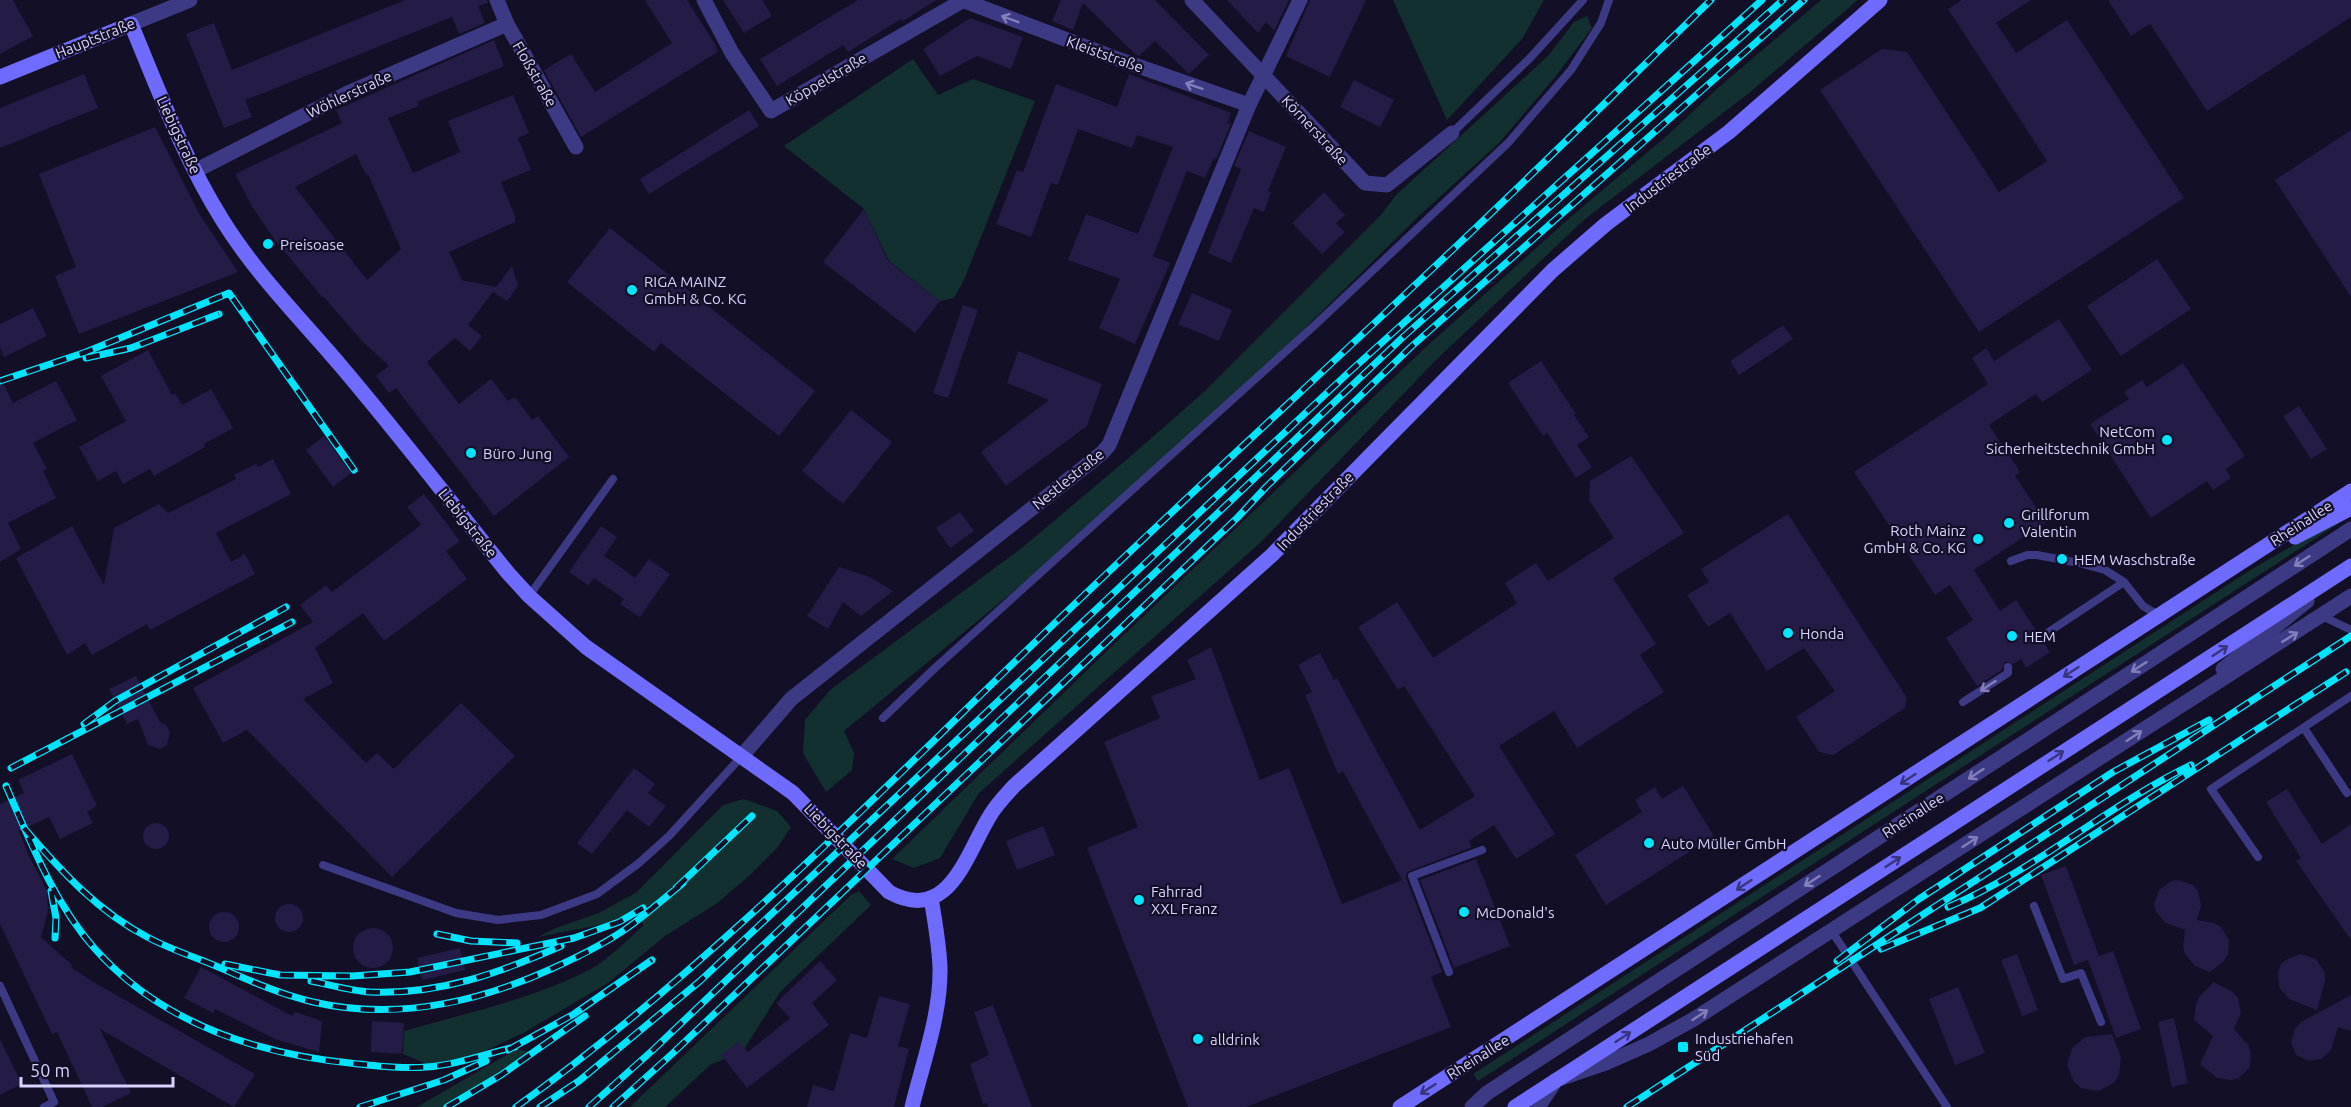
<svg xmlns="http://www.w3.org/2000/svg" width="2351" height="1107" font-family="Ubuntu,sans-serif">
<rect width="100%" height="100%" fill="#130f26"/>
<!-- green -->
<path fill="#12302f" d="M 1393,0 L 1544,0 L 1522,39 L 1447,120 Z
M 1821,0 L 1858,0 L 1749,93 L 1585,219 L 1437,359 L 1261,542 L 979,793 L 940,858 L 914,868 L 892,859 L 1111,647 L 1426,347 L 1573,215 L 1669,134 L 1719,87 Z
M 1587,16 L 1592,28 L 1555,77 L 1499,143 L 1422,213 L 1187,444 L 1014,591 L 844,731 L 854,753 L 852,770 L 826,792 L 803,753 L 805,720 L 830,690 L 1023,547 L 1125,461 L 1204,392 L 1380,216 L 1396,195 L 1548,56 L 1574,22 Z
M 913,59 L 938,95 L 973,79 L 1035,101 L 964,280 L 954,298 L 940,301 L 889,261 L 864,209 L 784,146 Z
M 2346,515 L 2347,518 L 1478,1081 L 1473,1074 L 2252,569 Z
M 744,799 L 777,811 L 791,827 L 777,848 L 749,876 L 716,904 L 665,936 L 608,983 L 525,1032 L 485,1051 L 434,1067 L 403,1054 L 404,1031 C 466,1013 529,1000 587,971 C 605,963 629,938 644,925 L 636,913 L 604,924 L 538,937 L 556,928 L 599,913 L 637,892 L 723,805 Z
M 859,891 L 871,905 L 780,992 L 743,1051 L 710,1065 L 665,1107 L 630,1107 L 851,895 Z
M 515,1050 L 530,1051 L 499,1074 L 445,1107 L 417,1107 Z"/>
<!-- building -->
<path fill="#241b47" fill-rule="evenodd" d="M 0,0 L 13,0 L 33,36 L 0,54 Z
M 405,0 L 487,0 L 488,3 L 478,6 L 485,23 L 459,34 L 452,17 L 266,92 L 245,100 L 252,117 L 224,128 L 186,34 L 214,23 L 232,70 Z
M 645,0 L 687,0 L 718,49 L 715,50 L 719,51 L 581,137 L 544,70 L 571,54 L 595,92 L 672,43 Z
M 723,0 L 762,0 L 772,16 L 744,33 Z
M 858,0 L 936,0 L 903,21 L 901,19 L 848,52 L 843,45 L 777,86 L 760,59 Z
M 1061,0 L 1155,0 L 1209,55 L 1189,74 L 1155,41 L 1139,56 L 1136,55 L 1083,3 L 1073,30 L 1052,21 Z
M 1227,0 L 1289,0 L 1274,31 L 1266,22 L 1258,33 Z
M 1310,0 L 1366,0 L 1330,77 L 1286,56 Z
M 1962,0 L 2031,0 L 1996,23 L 2016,53 L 2067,20 L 2184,198 L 1979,332 L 1820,90 L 1882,49 L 1907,52 L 1999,192 L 2047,161 L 1948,9 Z
M 2108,0 L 2351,0 L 2351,17 L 2207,111 L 2150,24 L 2131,36 Z
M 970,18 L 1023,37 L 1011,69 L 977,56 L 940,76 L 923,49 Z
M 494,40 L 504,66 L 417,102 L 419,106 L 388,118 L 413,173 L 460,152 L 448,121 L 513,95 L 529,133 L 518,138 L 531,170 L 501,182 L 515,216 L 515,222 L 449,252 L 462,280 L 496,287 L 512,266 L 518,286 L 507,301 L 493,292 L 468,325 L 482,336 L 470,351 L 455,338 L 427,362 L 459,404 L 491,379 L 508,401 L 515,397 L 532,420 L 538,416 L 569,457 L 494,516 L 396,388 L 389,393 L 376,376 L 389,366 L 362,341 L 323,296 L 322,297 L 275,240 L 253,208 L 235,174 L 342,123 L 336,110 ZM 356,154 L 366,175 L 368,174 L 401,249 L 367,280 L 295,187 Z
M 84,74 L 98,108 L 0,148 L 0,108 Z
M 1129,74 L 1231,113 L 1227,123 L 1231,124 L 1216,159 L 1214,158 L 1205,178 L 1187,171 L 1153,256 L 1170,263 L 1135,344 L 1099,328 L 1120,279 L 1068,260 L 1086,214 L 1138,234 L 1173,147 L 1137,135 L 1132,148 L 1078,129 L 1058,185 L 1051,183 L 1031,237 L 996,224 L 1017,170 L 1023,172 L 1056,84 L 1117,107 Z
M 1354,80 L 1394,100 L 1380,127 L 1340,107 Z
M 749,110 L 759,126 L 649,194 L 640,179 Z
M 155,127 L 200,215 L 238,272 L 79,334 L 55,276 L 76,267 L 39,174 Z
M 2351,130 L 2351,297 L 2275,180 Z
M 1249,131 L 1286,147 L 1268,191 L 1271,192 L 1264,212 L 1254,208 L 1231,263 L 1208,253 L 1241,169 L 1234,166 Z
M 1324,192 L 1345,215 L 1336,223 L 1345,232 L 1322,254 L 1292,223 Z
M 864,209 L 888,261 L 940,301 L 915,333 L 823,262 Z
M 610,228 L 815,391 L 779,436 L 661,343 L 654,352 L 567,282 Z
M 2157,259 L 2191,309 L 2121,356 L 2087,306 Z
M 1192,293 L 1232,310 L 1219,341 L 1178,324 Z
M 963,305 L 978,310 L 948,398 L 933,393 Z
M 33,308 L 47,336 L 4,357 L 0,347 L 0,324 Z
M 2059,319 L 2092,370 L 2042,402 L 2036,394 L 1989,425 L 2020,472 L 2015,476 L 2046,522 L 1974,570 L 2000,611 L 2016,600 L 2037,632 L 2035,640 L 2039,643 L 2044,643 L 2050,652 L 2026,668 L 2021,659 L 2013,664 L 2005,661 L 2002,670 L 1977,686 L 1946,638 L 1973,620 L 1950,585 L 1935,595 L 1854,472 L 1988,384 L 1972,358 L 1986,348 L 1994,361 Z
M 1783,325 L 1793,339 L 1739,375 L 1730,361 Z
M 148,350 L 172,395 L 175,393 L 182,405 L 211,389 L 233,428 L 204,444 L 205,447 L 154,476 L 150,469 L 123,484 L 116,471 L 98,481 L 79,447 L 126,421 L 101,376 Z
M 1018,351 L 1102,384 L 1087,426 L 1006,486 L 981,452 L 1049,400 L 1007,383 Z
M 1541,361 L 1576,414 L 1574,415 L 1589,437 L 1577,445 L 1592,467 L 1576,478 L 1547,433 L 1543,436 L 1508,383 Z
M 2183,363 L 2245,456 L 2226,469 L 2231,478 L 2213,490 L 2207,481 L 2151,518 L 2090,424 L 2129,399 L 2124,392 L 2142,380 L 2147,387 Z
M 0,377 L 13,403 L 56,381 L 77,420 L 33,443 L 47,469 L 43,471 L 56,498 L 8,523 L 21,549 L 0,562 Z
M 2299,406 L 2327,449 L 2311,459 L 2283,416 Z
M 851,410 L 892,442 L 843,504 L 802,471 Z
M 324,436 L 351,473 L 333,487 L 306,450 Z
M 1631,456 L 1684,533 L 1613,578 L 1656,644 L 1640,655 L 1664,692 L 1577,748 L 1554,711 L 1499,746 L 1555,834 L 1516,859 L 1494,825 L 1469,841 L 1472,847 L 1407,872 L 1406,878 L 1442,972 L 1431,977 L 1451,1027 L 1246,1107 L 1188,1107 L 1087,848 L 1138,827 L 1104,742 L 1160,718 L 1151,696 L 1196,679 L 1187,660 L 1211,647 L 1260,780 L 1289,768 L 1342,904 L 1402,880 L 1343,771 L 1338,774 L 1305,695 L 1312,692 L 1298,665 L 1320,653 L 1334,680 L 1337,678 L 1420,830 L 1475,796 L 1404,686 L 1398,690 L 1358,627 L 1397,602 L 1433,658 L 1517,603 L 1505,583 L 1536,563 L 1548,581 L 1614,538 L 1589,500 L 1590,481 Z
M 273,459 L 291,494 L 216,533 L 231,562 L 245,554 L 255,574 L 150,630 L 147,624 L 92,655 L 85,643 L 67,655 L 16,558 L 72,526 L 104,585 L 114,528 L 159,504 L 168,513 L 236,479 L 234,475 L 256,464 L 258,467 Z
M 424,494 L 460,541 L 446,551 L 467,579 L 384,641 L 363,613 L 315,648 L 333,683 L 303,699 L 366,763 L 377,753 L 394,769 L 461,703 L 515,756 L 392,877 L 247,730 L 223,743 L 193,688 L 313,622 L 300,605 L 326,585 L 332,592 L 421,525 L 407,507 Z
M 960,512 L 974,531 L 950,548 L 936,528 Z
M 1788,514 L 1907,698 L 1905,708 L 1833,755 L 1819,752 L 1796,717 L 1835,691 L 1804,648 L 1767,671 L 1730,613 L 1708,627 L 1687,595 L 1709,582 L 1701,569 Z
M 601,526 L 617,537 L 604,556 L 619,566 L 635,578 L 649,559 L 670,574 L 640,617 L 620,604 L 624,599 L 594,578 L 588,585 L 569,572 Z
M 839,567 L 870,577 L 893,591 L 861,616 L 843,602 L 828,629 L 807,616 Z
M 136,676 L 160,722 L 166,725 L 170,732 L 167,745 L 160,749 L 148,745 L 138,719 L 127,724 L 109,689 Z
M 72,754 L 97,806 L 87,812 L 93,823 L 60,839 L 49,817 L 19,831 L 29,856 L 47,891 L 48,911 L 41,937 L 72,965 L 71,967 L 90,980 L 255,1074 L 234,1107 L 100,1029 L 131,1093 L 102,1107 L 92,1107 L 57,1032 L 52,1034 L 0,924 L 0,804 L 24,793 L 18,780 Z
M 634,768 L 655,784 L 648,793 L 666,806 L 649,827 L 627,810 L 592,854 L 577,843 Z
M 1683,786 L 1714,836 L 1606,905 L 1575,855 L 1642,812 L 1635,800 L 1655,787 L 1662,799 Z
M 2287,789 L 2322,844 L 2351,824 L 2351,940 L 2296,861 L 2301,858 L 2266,802 Z
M143 836a13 13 0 1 1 26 0a13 13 0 1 1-26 0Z
M 1043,826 L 1055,855 L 1017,870 L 1006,841 Z
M 1476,859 L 1510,946 L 1454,968 L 1420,880 Z
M 2066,866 L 2099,956 L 2090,959 L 2113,951 L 2141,1029 L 2116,1038 L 2088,960 L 2074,965 L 2041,875 Z
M 2178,880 L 2193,885 L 2198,891 L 2201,906 L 2197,920 L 2214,923 L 2221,927 L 2229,940 L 2228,955 L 2223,962 L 2210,972 L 2195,966 L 2185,954 L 2183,947 L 2185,930 L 2166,923 L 2156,912 L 2154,904 L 2159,890 L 2171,881 Z
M275 918a14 14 0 1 1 28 0a14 14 0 1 1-28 0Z
M209 927a15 15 0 1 1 30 0a15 15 0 1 1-30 0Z
M353 948a20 20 0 1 1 40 0a20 20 0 1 1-40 0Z
M 460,948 L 465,970 L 422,980 L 417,958 Z
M 2017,954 L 2038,1010 L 2022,1016 L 2001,960 Z
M 2301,954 L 2316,959 L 2325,973 L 2325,981 L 2317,1010 L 2289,999 L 2279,987 L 2278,972 L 2281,964 L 2287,959 Z
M 820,961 L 837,980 L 812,1003 L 829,1025 L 747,1088 L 721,1055 L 739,1041 L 748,1052 L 790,1018 L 776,1003 Z
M 201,967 L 292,1016 L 295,1012 L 322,1021 L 319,1052 L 275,1039 L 215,1009 L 213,1013 L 184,998 Z
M 2214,982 L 2233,992 L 2238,998 L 2241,1013 L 2234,1029 L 2248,1045 L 2251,1052 L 2250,1067 L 2239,1078 L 2231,1080 L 2217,1078 L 2200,1064 L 2213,1036 L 2194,1020 L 2196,1004 L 2199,997 Z
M 1958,987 L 1985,1053 L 1955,1065 L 1929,999 Z
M 2351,995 L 2351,1031 L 2338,1027 L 2331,1050 L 2321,1059 L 2308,1061 L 2296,1055 L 2291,1042 L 2295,1029 L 2301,1022 Z
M 879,996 L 910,1004 L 898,1046 L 909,1049 L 894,1107 L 807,1107 L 813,1085 L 834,1091 L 850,1033 L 867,1038 Z
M 993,1005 L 1032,1107 L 988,1107 L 987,1103 L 983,1104 L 970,1064 L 989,1055 L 974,1012 Z
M 2174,1018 L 2188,1083 L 2172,1087 L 2158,1022 Z
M 372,1021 L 404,1023 L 402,1054 L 371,1052 Z
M 2112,1034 L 2121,1057 L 2119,1075 L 2114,1083 L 2098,1091 L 2081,1088 L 2074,1082 L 2067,1065 L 2072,1048 L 2086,1037 Z
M 0,1039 L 22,1084 L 0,1095 Z"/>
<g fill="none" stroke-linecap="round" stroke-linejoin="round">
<!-- lane -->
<path stroke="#3d3a85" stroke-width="8" d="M 1452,133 L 1530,58 L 1583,0
M 2011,561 L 2027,555 L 2037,555 L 2079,563 L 2105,570 L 2124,582 L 2143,606 L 2158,615
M 529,596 L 613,479
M 2322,616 L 2351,630
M 2041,637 L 2124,582
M 1963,702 L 2008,673 L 2008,667
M 883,718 L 935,668 L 1315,325 L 1508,143 L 1571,70 L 1601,23 L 1609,0
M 2304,728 L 2347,793
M 2258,857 L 2211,789 L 2351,696
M 323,865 L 456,913 L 498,920 L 541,915 L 597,894 L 639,863 L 669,836 L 741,757
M 2034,906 L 2063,979 L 2081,973 L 2101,1022
M 1831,930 L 1947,1107
M 1449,972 L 1412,876 L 1482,850
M 0,986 L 54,1102 L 44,1107"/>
<!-- street -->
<path stroke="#3d3a85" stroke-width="15" d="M 497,0 L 507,24 L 576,147
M 704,0 L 732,53 L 771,111 L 962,1
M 962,0 L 1115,58 L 1249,105
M 1192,0 L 1365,183 L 1387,185 L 1452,133
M 131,24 L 190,0
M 195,171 L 348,93 L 507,24
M 2223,669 L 2307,601
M 741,757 L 791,699 L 1102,453 L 1109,445 L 1249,105 L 1300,0
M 1472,1107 L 1487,1093 L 2351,529
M 1538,1107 L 1556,1080 L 1606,1063 L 1649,1044 L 1694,1019 L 2351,596"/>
<!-- secondary -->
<path stroke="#6f6bff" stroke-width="15" d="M 0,77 L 131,24 C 159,91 184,159 223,221 C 256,274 300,318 340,365 C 398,433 452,504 508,573 L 529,596 L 586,647 L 793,793 L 889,892 C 950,925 966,853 991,814 C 997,804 1006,795 1014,786 L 1272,555 L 1553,270 L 1606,224 L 1729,132 L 1880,0
M 2295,537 L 2351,508
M 912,1107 C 923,1062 941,1014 940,967 C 939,944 935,921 931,898
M 1400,1107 L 2351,491
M 1515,1107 L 2351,566"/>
<defs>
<path id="rail" d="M 86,358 L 131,348 L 219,314
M 0,381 L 86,352 L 229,293 L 354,470
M 84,724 L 115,701 L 286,607
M 11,768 L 292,622
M 6,786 C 30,841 54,903 95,949 C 163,1025 259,1055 358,1064 C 380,1066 404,1069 426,1067 C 456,1065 485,1054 515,1047
M 24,828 C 61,871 98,912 149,938 C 170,949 194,957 216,966 C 248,980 279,994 313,1002 C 396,1021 476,1003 551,969 C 580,956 609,942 634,923 C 651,910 667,896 683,883
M 676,888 L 752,816
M 51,891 L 56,918 L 55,938
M 1948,907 C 2035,871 2106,806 2191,765
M 437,934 L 471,941 L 517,943
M 1881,949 L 1980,908 L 2346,672
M 1837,961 L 1919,899 L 2113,772 L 2209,720
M 225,964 L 280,975 L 352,976 L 410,972 L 574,938 L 619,922 L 643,908
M 311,981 C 331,985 351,991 370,992 C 439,995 499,973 561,946
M 508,1050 L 574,1014 L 652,960
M 360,1107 L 444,1080 L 486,1061
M 447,1107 L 501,1075 L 585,1016
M 516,1107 C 714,965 883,788 1058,620 C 1176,507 1297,396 1416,284 C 1516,191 1613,95 1711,0
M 540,1107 L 579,1081 L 700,981 L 1347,374 L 1762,0
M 589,1107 L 654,1049 L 1403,337 L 1783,0
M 613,1107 L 673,1053 L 1238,517 L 1266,487 L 1412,346 L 1804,0
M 1627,1107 L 2351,636"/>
</defs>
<!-- rail casing -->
<use href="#rail" stroke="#00e5ff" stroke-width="7"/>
<!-- rail -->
<use href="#rail" stroke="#130f26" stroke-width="4.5" stroke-dasharray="14" stroke-linecap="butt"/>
</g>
<!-- one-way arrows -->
<defs><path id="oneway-shaft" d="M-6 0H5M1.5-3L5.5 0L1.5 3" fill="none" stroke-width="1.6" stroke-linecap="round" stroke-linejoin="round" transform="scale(1.5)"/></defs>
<g stroke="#837fbc">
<use href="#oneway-shaft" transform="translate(1010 19) rotate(-159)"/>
<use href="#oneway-shaft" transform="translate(1194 86) rotate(-161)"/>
<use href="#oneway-shaft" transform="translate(2302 561) rotate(147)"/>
<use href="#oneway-shaft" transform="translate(2290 637) rotate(-32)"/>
<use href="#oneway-shaft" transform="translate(2139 667) rotate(147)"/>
<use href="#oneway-shaft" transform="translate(1988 686) rotate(147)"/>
<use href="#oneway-shaft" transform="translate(2134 736) rotate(-33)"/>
<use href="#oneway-shaft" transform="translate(1976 774) rotate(147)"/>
<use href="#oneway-shaft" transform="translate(1970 842) rotate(-33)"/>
<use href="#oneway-shaft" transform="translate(1812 881) rotate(147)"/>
<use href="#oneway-shaft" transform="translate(1700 1015) rotate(-33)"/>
</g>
<g stroke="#38347d">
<use href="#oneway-shaft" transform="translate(2220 651) rotate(-33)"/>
<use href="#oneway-shaft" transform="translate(2071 672) rotate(147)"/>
<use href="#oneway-shaft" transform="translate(2056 756) rotate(-33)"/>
<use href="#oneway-shaft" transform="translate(1908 779) rotate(147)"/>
<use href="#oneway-shaft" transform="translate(1893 862) rotate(-33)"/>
<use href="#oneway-shaft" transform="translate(1744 885) rotate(147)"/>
<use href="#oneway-shaft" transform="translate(1623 1037) rotate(-33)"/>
<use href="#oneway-shaft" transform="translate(1428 1089) rotate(147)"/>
</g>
<!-- markers -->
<g fill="#00e5ff" stroke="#130f26" stroke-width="2">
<circle cx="268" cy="244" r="6"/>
<circle cx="632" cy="290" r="6"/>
<circle cx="2167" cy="440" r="6"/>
<circle cx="471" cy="453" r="6"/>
<circle cx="2009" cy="523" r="6"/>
<circle cx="1978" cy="539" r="6"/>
<circle cx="2062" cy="559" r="6"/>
<circle cx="1788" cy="633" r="6"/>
<circle cx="2012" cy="636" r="6"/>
<circle cx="1649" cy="843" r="6"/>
<circle cx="1139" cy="900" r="6"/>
<circle cx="1464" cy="912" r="6"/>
<circle cx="1198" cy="1039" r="6"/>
<rect x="1677" y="1041" width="12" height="12" rx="3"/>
</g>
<g text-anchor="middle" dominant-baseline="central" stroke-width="4.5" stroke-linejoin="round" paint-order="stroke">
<!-- street labels -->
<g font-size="15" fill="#d9d4ff" stroke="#130f26">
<text transform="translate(95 38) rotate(-22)">Hauptstraße</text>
<text transform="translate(1105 54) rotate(20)">Kleiststraße</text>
<text transform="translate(535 74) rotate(60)">Floßstraße</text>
<text transform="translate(826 79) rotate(-30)">Köppelstraße</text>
<text transform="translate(349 94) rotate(-25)">Wöhlerstraße</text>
<text transform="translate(1315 130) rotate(47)">Körnerstraße</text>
<text transform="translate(179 135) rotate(65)">Liebigstraße</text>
<text transform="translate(1668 178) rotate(-37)">Industriestraße</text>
<text transform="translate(1068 479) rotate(-39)">Nestlestraße</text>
<text transform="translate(1315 511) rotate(-46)">Industriestraße</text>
<text transform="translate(468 523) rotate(51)">Liebigstraße</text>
<text transform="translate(2301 523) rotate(-33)">Rheinallee</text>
<text transform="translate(1913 815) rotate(-33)">Rheinallee</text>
<text transform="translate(836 836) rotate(46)">Liebigstraße</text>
<text transform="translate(1478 1057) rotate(-32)">Rheinallee</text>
</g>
<!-- poi labels -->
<g font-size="15" fill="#d9d4ff" stroke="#130f26" text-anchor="start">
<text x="280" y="244">Preisoase</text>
<text x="644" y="281">RIGA MAINZ<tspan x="644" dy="17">GmbH &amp; Co. KG</tspan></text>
<text x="2155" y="431" text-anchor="end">NetCom<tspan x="2155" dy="17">Sicherheitstechnik GmbH</tspan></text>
<text x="483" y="453">Büro Jung</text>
<text x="2021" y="514">Grillforum<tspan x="2021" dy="17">Valentin</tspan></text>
<text x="1966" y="530" text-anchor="end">Roth Mainz<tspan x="1966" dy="17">GmbH &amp; Co. KG</tspan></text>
<text x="2074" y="559">HEM Waschstraße</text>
<text x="1800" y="633">Honda</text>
<text x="2024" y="636">HEM</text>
<text x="1661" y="843">Auto Müller GmbH</text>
<text x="1151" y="891">Fahrrad<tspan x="1151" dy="17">XXL Franz</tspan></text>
<text x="1476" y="912">McDonald's</text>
<text x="1695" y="1038">Industriehafen<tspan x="1695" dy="17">Süd</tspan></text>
<text x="1210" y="1039">alldrink</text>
</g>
</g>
<!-- scale -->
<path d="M21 1077v9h152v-9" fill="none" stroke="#d9d4ff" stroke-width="3"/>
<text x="30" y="1077" font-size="18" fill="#d9d4ff" stroke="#130f26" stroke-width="4.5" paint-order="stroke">50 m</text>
</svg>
